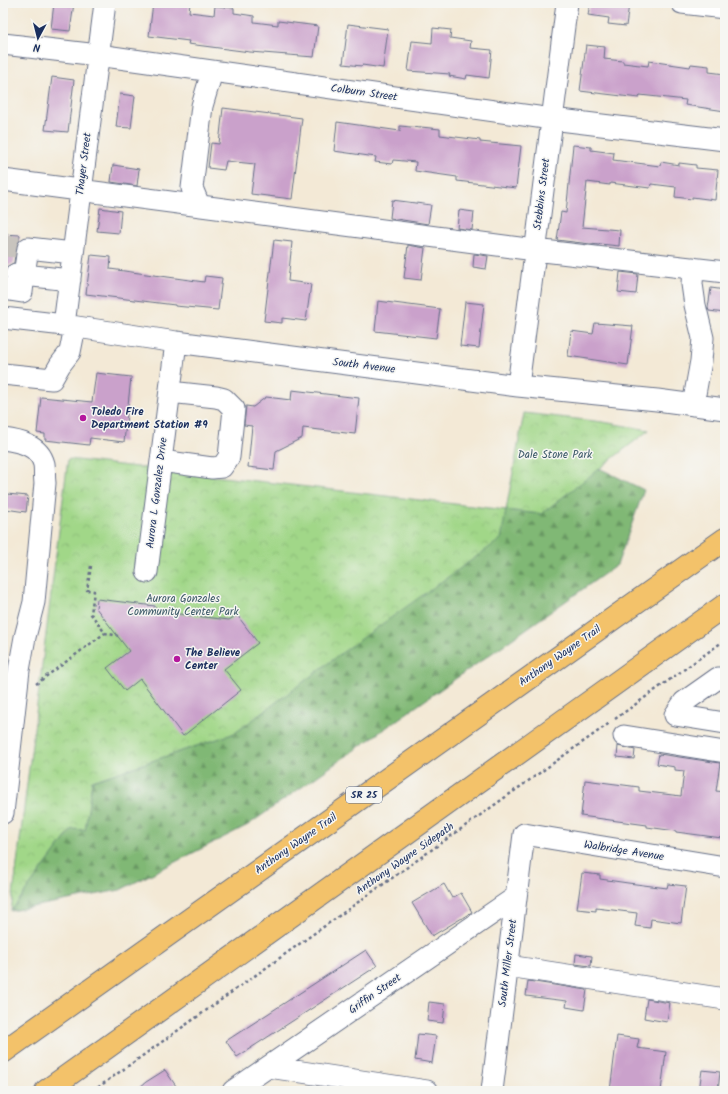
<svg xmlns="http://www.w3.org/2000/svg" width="728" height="1094" font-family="Kalam,sans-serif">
<defs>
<pattern id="forest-firs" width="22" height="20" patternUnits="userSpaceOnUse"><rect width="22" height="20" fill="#80b874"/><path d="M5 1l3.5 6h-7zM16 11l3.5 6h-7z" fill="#689662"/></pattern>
<pattern id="park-crowns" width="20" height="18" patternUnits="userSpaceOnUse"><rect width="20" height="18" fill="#a1d788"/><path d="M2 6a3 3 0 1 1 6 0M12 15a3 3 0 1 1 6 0" fill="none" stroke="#8ab978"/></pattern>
</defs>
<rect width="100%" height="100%" fill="#f6f6f2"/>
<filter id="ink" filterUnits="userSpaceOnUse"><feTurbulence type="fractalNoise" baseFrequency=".025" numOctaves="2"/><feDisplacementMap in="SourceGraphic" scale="8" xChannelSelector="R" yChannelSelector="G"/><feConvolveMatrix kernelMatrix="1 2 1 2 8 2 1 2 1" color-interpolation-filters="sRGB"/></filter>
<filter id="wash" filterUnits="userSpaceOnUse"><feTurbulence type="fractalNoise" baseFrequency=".012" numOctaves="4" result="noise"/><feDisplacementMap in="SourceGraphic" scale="16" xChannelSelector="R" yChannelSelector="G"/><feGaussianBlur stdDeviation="0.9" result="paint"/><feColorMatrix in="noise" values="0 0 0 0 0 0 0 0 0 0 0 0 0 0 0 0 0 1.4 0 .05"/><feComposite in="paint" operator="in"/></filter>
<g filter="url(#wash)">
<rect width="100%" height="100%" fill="#f3e9d6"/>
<!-- forest -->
<path fill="url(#forest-firs)" stroke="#4e7469" d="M 599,468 L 644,490 L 617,565 L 248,825 L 120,890 L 11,911 L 72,829 L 85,830 L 92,781 L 235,733 L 343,652 L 506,510 L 541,514 Z"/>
<!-- park -->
<path fill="url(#park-crowns)" stroke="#5e8373" d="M 524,413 L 603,422 L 649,430 L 541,514 L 506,510 L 501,539 L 343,652 L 235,733 L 92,781 L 85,830 L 72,829 L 11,911 L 68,459 L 506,510 Z"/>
<g id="blocks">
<!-- building -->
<path fill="#caa1cb" d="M 54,3 L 74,3 L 70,31 L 51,29 Z
M 153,3 L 190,3 L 189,12 L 214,15 L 215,6 L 234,8 L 234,13 L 254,16 L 254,22 L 278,25 L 278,21 L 318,26 L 314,57 L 250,52 L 188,44 L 189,41 L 149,36 Z
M 590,3 L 629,4 L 626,26 L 608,24 L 609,18 L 588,15 Z
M 348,24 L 388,29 L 383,68 L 362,65 L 362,66 L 343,64 Z
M 433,28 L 451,30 L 450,38 L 471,41 L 470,48 L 492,50 L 489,78 L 467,75 L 466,79 L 449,76 L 450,74 L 408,71 L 412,41 L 432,43 Z
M 586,45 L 605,47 L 604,59 L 623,61 L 623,63 L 648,66 L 649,61 L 690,67 L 691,64 L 709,66 L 709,72 L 725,74 L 725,111 L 685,105 L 686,100 L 640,95 L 639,98 L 580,91 Z
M 52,77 L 74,80 L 68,132 L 45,130 Z
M 120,94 L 135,96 L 131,128 L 116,127 Z
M 223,108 L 302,118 L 292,199 L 251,194 L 255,164 L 226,161 L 224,170 L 208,168 L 211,143 L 219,144 Z
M 337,122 L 400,131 L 400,126 L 421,128 L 421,127 L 440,129 L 440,135 L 480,140 L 480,142 L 521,146 L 516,188 L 457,181 L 457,177 L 415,171 L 416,162 L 393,160 L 392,164 L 375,162 L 376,157 L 334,151 Z
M 573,145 L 591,147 L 591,150 L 614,153 L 613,160 L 660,166 L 661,162 L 679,165 L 679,163 L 696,165 L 696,168 L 718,170 L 715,200 L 692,197 L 692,199 L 675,197 L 676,187 L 651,184 L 650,188 L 610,183 L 610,185 L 587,182 L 582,227 L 620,230 L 619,246 L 600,244 L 599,245 L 557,240 L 561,212 L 566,213 Z
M 113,165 L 139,169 L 137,186 L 111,182 Z
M 392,200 L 431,205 L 428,224 L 390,218 Z
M 100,208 L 121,211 L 119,233 L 97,231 Z
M 459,210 L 474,212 L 472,230 L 457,228 Z
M 3,234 L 20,235 L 19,240 L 16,246 L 14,263 L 6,267 L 4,272 L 5,277 L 3,277 Z
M 274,240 L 292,242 L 288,281 L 311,284 L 306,321 L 282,318 L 282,323 L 264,321 Z
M 408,245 L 425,248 L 421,280 L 404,278 Z
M 474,254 L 488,256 L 486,269 L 473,267 Z
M 91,255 L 111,257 L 110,269 L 204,282 L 205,276 L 222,278 L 218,310 L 175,306 L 175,305 L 86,294 Z
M 620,272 L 638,274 L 636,294 L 618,292 Z
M 711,288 L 725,290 L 725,313 L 709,311 L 708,308 Z
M 378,301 L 440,309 L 436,338 L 375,331 Z
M 465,302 L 484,304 L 479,348 L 460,346 Z
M 595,323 L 633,326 L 628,365 L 568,356 L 571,331 L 593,334 Z
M 96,373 L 131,377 L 124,442 L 90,438 L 89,445 L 45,440 L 45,434 L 37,433 L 41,397 L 92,402 Z
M 292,390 L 359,398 L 355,434 L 303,428 L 302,438 L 276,451 L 274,470 L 248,467 L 252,426 L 244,425 L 246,406 L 253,407 L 266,397 L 291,400 Z
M 7,494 L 28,496 L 26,512 L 5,509 Z
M 97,599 L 155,606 L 155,611 L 229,620 L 237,615 L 258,643 L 224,669 L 241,690 L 183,736 L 140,679 L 125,691 L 107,668 L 129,651 L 96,608 Z
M 618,746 L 635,750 L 634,759 L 617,757 Z
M 659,754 L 720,763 L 716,791 L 725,792 L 725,814 L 722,838 L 676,832 L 676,831 L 647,827 L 647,825 L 581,816 L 585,780 L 639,787 L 639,791 L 681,796 L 684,771 L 675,770 L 675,767 L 657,764 Z
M 582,873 L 600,875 L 600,879 L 628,883 L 667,888 L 668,884 L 686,886 L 681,923 L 651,919 L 650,928 L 635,926 L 637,913 L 596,908 L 596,911 L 577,909 Z
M 444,884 L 452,898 L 461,893 L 472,912 L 432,936 L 412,903 Z
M 366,950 L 377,966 L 237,1057 L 226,1041 Z
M 576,954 L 592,956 L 591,966 L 575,964 Z
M 528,981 L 587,990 L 584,1010 L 566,1007 L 567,1001 L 526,996 Z
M 647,999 L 670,1003 L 667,1022 L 644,1018 Z
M 429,1002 L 445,1004 L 443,1023 L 427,1021 Z
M 418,1034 L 436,1036 L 432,1063 L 415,1060 Z
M 617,1036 L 639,1039 L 637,1048 L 666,1052 L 661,1091 L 610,1091 Z
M 165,1070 L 176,1086 L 169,1091 L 135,1091 L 146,1082 Z
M 702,1070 L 720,1072 L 718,1091 L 699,1091 Z"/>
</g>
</g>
<g filter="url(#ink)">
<use href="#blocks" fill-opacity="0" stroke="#677088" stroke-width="1"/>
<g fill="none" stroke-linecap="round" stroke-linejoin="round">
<!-- minor-tunnel -->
<path stroke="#c8c4be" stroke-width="21" stroke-dasharray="21 10" stroke-linecap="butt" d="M 3,246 L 19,247"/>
<defs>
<path id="minor" d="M 682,3 L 725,8
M 3,44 L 98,55 L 552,119 L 725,140
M 3,180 L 535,250 L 725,272
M 199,205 L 192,188 L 202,106 L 212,72
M 693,268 L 692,284 L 695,305 L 703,338 L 701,361 L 693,405
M 70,280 L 24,275 L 28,248 L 73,253
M 3,289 L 22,292 L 24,275 L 16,274
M 3,318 L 64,325 L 176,342 L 518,386 L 657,400 L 725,409
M 64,325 L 105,3
M 3,374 L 52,379 L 60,365 L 70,352 L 75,327
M 518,386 L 567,3
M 3,439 C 19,441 39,445 44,464 C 45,470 44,477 45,483 L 34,602 L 25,637 L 19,670 L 3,813
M 161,461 L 212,468 L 222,467 L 229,457 L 234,409 L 224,399 L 216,397 L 170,392
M 147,572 L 176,342
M 725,679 L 718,678 L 684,702 L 675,715 L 725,723
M 624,736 L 725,752
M 508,966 L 725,999
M 269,1067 L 427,1091
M 233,1091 L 516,897
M 492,1091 L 524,834 L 725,867"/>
<path id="highway" d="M 3,1052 L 725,539
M 46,1091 L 725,605"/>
</defs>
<!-- minor casing -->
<use href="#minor" stroke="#677088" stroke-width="23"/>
<!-- highway casing -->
<use href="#highway" stroke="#677088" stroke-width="24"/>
<!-- path -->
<path stroke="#677088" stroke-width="2.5" stroke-dasharray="3 3" stroke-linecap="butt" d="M 91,566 L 87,590 L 94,591 L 91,614 L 105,633 L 118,636
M 36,684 L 105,633
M 615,719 L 725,640
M 93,1091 L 611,722"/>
<!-- minor -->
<use href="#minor" stroke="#fff" stroke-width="21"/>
<!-- highway -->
<use href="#highway" stroke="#f3c26a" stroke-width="22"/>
</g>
</g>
<!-- markers -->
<g fill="#b5179e" stroke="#f6f6f2" stroke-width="1.5">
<circle cx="83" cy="418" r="4"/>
<circle cx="177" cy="659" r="4"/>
</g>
<g text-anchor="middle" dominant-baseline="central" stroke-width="3" stroke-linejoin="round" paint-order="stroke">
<!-- shield labels -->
<rect fill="#f6f6f2" stroke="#5d6b8a" stroke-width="1" x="346" y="787" width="36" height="16" rx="3"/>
<g font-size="10" font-weight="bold" fill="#1b2f5e">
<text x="364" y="795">SR 25</text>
</g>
<!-- street labels -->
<g font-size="11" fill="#1b2f5e" stroke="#f6f6f2">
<text transform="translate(364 93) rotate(8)">Colburn Street</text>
<text transform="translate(84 164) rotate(-83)">Thayer Street</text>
<text transform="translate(542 194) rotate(-83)">Stebbins Street</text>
<text transform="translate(364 366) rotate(7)">South Avenue</text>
<text transform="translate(157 493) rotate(-83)">Aurora L Gonzalez Drive</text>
<text transform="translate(560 656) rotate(-35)">Anthony Wayne Trail</text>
<text transform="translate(296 844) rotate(-35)">Anthony Wayne Trail</text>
<text transform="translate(624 851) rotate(9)">Walbridge Avenue</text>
<text transform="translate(405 859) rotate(-35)">Anthony Wayne Sidepath</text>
<text transform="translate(508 963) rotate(-83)">South Miller Street</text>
<text transform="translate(375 994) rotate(-35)">Griffin Street</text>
</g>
<!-- poi labels -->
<g font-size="11" font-weight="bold" fill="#1b2f5e" stroke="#f6f6f2" text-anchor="start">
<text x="91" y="412">Toledo Fire<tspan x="91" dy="13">Department Station #9</tspan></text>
<text x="185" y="653">The Believe<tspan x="185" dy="13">Center</tspan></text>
</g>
<!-- park labels -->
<g font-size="11" fill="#3c5968" stroke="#f6f6f2">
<text x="555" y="455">Dale Stone Park</text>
<text x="183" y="599">Aurora Gonzales<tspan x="183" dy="13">Community Center Park</tspan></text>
</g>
</g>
<!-- margin -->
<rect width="728" height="1094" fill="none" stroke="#f6f6f2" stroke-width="16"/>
<!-- north arrow -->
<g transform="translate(38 38) rotate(187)" stroke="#f6f6f2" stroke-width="3" paint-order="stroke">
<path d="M0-3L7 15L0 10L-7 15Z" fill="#1b2f5e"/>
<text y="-6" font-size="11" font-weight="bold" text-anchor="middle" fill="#1b2f5e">N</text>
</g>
</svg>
